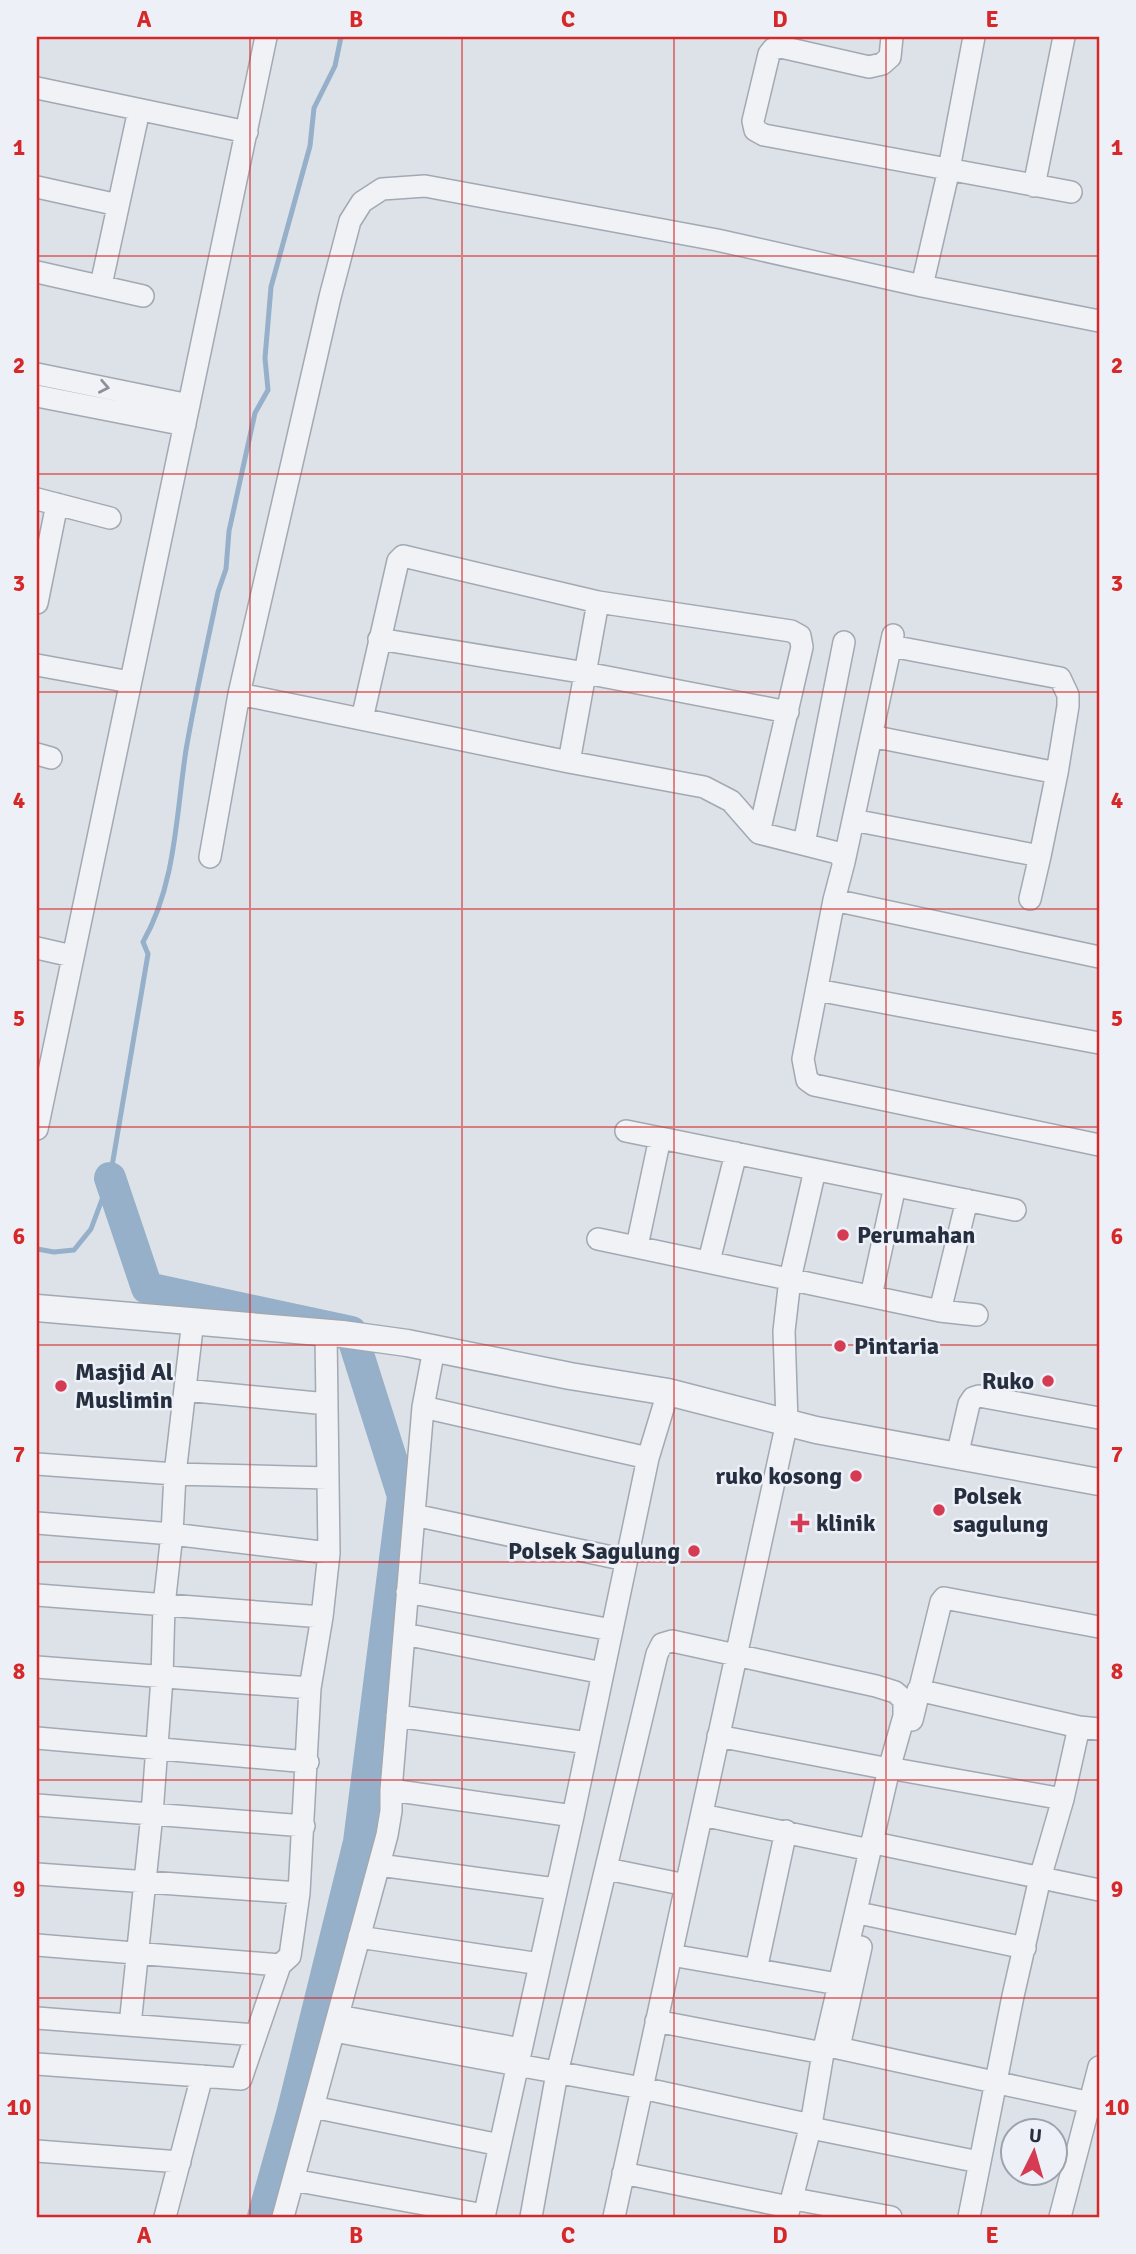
<svg xmlns="http://www.w3.org/2000/svg" width="1136" height="2254" font-family="Signika,sans-serif">
<rect width="100%" height="100%" fill="#dde2e8"/>
<g fill="none" stroke-linecap="round" stroke-linejoin="round">
<!-- stream -->
<path stroke="#96b0ca" stroke-width="5" d="M 37,1249 L 54,1252 L 74,1250 L 91,1229 L 110,1178 L 148,954 L 143,942 C 176,884 176,815 186,750 C 195,697 207,645 218,592 L 226,569 L 229,531 L 255,413 L 268,390 L 265,358 L 271,287 L 310,146 L 314,108 L 335,66 L 341,37"/>
<!-- river -->
<path stroke="#96b0ca" stroke-width="32" d="M 110,1178 L 147,1288 L 351,1332 L 403,1496 L 359,1842 L 292,2114 L 263,2217"/>
<defs>
<path id="minor" d="M 892,37 L 890,57 L 882,64 L 869,67 L 781,47 L 773,49 L 769,54 L 753,121 L 755,130 L 764,135 L 1071,192
M 37,88 L 247,132
M 1034,186 L 1064,37
M 37,187 L 118,205
M 37,272 L 143,296
M 101,285 L 139,110
M 922,286 L 949,169 L 974,37
M 37,374 L 189,405
M 37,396 L 185,425
M 37,499 L 110,518
M 37,603 L 57,504
M 379,639 L 586,673 L 788,712
M 37,665 L 130,682
M 239,694 L 569,762 L 704,787 L 731,801 L 759,833 L 838,853 L 844,862 L 834,900 L 803,1059 L 807,1080 L 814,1085 L 1099,1145
M 362,719 L 398,561 L 403,556 L 598,602 L 791,631 L 800,636 L 802,647 L 759,833
M 871,736 L 1057,773 L 1068,706 L 1068,695 L 1060,678 L 891,646
M 37,754 L 51,758
M 569,762 L 598,602
M 853,820 L 1040,856 L 1057,773
M 804,844 L 844,642
M 210,857 L 239,694 L 330,297 L 350,221 L 362,202 L 382,189 L 425,186 L 717,240 L 922,286 L 1099,321
M 844,862 L 893,635
M 1030,899 L 1040,856
M 834,900 L 1099,957
M 37,948 L 72,956
M 817,990 L 1099,1043
M 37,1129 L 266,37
M 626,1131 L 1015,1210
M 598,1239 L 940,1311 L 977,1315
M 637,1246 L 660,1138
M 709,1261 L 736,1153
M 871,1296 L 895,1186
M 940,1311 L 967,1200
M 185,1390 L 327,1404
M 423,1407 L 648,1458
M 957,1456 L 969,1404 L 973,1398 L 979,1396 L 1099,1418
M 37,1464 L 175,1474 L 328,1478
M 414,1515 L 626,1560
M 37,1523 L 172,1534 L 329,1553
M 407,1592 L 612,1630
M 37,1595 L 322,1617
M 404,1634 L 603,1673
M 37,1667 L 310,1688
M 918,1690 L 1079,1727 L 1099,1729
M 397,1716 L 588,1743
M 912,1720 L 941,1602 L 944,1598 L 1099,1627
M 718,1736 L 889,1769
M 37,1738 L 308,1762
M 900,1770 L 1063,1799
M 391,1790 L 573,1816
M 37,1805 L 304,1826
M 702,1815 L 870,1850
M 884,1845 L 1099,1890
M 379,1865 L 556,1889
M 607,1869 L 686,1885
M 37,1874 L 299,1893
M 868,1915 L 1025,1948
M 359,1937 L 540,1964
M 37,1945 L 280,1965 L 290,1956 L 299,1893 L 310,1688 L 322,1617 L 329,1553 L 326,1333
M 671,1955 L 838,1984
M 756,1970 L 786,1831
M 338,2016 L 521,2049
M 37,2018 L 256,2035
M 656,2021 L 823,2053
M 130,2025 L 152,1814 L 162,1678 L 164,1605 L 172,1534 L 175,1474 L 193,1320
M 334,2031 L 642,2088 L 811,2125
M 841,2038 L 861,1947
M 838,2048 L 1091,2103
M 37,2064 L 241,2079 L 280,1965
M 313,2107 L 500,2145
M 821,2130 L 979,2162
M 37,2151 L 180,2162
M 623,2173 L 789,2207
M 293,2180 L 484,2215
M 805,2201 L 891,2217
M 165,2217 L 202,2076
M 283,2217 L 387,1835 L 391,1811 L 391,1790 L 423,1407 L 434,1349
M 484,2217 L 573,1816 L 648,1458 L 668,1392
M 531,2217 L 557,2073 L 657,1654 L 662,1644 L 672,1641 L 876,1686 L 895,1692 L 904,1700 L 904,1716 L 889,1769 L 823,2053 L 811,2125 L 787,2217
M 614,2217 L 787,1422 L 784,1331 L 790,1279 L 815,1170
M 969,2217 L 1013,1996 L 1040,1878 L 1063,1799 L 1079,1727
M 1060,2217 L 1099,2067"/>
<path id="tertiary" d="M 37,1308 L 342,1334 L 407,1343 L 570,1376 L 668,1392 L 816,1430 L 1099,1482"/>
</defs>
<!-- minor casing -->
<use href="#minor" stroke="#a2a9b2" stroke-width="24"/>
<!-- tertiary casing -->
<use href="#tertiary" stroke="#a2a9b2" stroke-width="29"/>
<!-- minor -->
<use href="#minor" stroke="#f0f2f6" stroke-width="21"/>
<!-- tertiary -->
<use href="#tertiary" stroke="#f0f2f6" stroke-width="26"/>
</g>
<!-- one-way arrows -->
<defs><path id="oneway-chevron" d="M-2-3.5L2.5 0L-2 3.5" fill="none" stroke-width="1.6" stroke-linecap="round" stroke-linejoin="round" transform="scale(1.75)"/></defs>
<use stroke="#8b909a" href="#oneway-chevron" transform="translate(104 387) rotate(11)"/>
<!-- grid -->
<path fill="none" stroke="#d62828" stroke-width="2" stroke-opacity="0.55" d="M 250,37 L 250,2217M 462,37 L 462,2217M 674,37 L 674,2217M 886,37 L 886,2217M 37,256 L 1099,256M 37,474 L 1099,474M 37,692 L 1099,692M 37,909 L 1099,909M 37,1127 L 1099,1127M 37,1345 L 1099,1345M 37,1562 L 1099,1562M 37,1780 L 1099,1780M 37,1998 L 1099,1998"/>
<!-- markers -->
<g fill="#d53b52" stroke="#edf0f6" stroke-width="2.5">
<circle cx="843" cy="1235" r="7"/>
<circle cx="840" cy="1346" r="7"/>
<circle cx="1048" cy="1381" r="7"/>
<circle cx="61" cy="1386" r="7"/>
<circle cx="856" cy="1476" r="7"/>
<circle cx="939" cy="1510" r="7"/>
<path d="M796.5 1512.5h7v7h7v7h-7v7h-7v-7h-7v-7h7z"/>
<circle cx="694" cy="1551" r="7"/>
</g>
<g text-anchor="middle" dominant-baseline="central" stroke-width="5" stroke-linejoin="round" paint-order="stroke">
<!-- poi labels -->
<g font-size="24" font-weight="bold" fill="#262f3f" stroke="#edf0f6" text-anchor="start">
<text x="857" y="1235">Perumahan</text>
<text x="854" y="1346">Pintaria</text>
<text x="75" y="1372">Masjid Al<tspan x="75" dy="28">Muslimin</tspan></text>
<text x="1034" y="1381" text-anchor="end">Ruko</text>
<text x="842" y="1476" text-anchor="end">ruko kosong</text>
<text x="953" y="1496">Polsek<tspan x="953" dy="28">sagulung</tspan></text>
<text x="816" y="1523">klinik</text>
<text x="680" y="1551" text-anchor="end">Polsek Sagulung</text>
</g>
</g>
<!-- border -->
<rect width="1136" height="2254" fill="none" stroke="#edf0f6" stroke-width="77"/>
<!-- north arrow -->
<g transform="translate(1034 2152) rotate(5)"><circle r="33" fill="#edf0f6" stroke="#9da3ad" stroke-width="2"/>
<path d="M0-5L12 26L0 18L-12 26Z" fill="#d53b52"/>
<text y="-10" font-size="19" font-weight="bold" text-anchor="middle" fill="#262f3f">U</text>
</g>
<rect x="38" y="38" width="1060" height="2178" fill="none" stroke="#d62828" stroke-width="2.5"/>
<g font-size="23" text-anchor="middle" font-weight="bold" fill="#d62828">
<text x="144" y="27">A</text>
<text x="356" y="27">B</text>
<text x="568" y="27">C</text>
<text x="780" y="27">D</text>
<text x="992" y="27">E</text>
<text x="19" y="155">1</text>
<text x="1117" y="155">1</text>
<text x="19" y="373">2</text>
<text x="1117" y="373">2</text>
<text x="19" y="591">3</text>
<text x="1117" y="591">3</text>
<text x="19" y="808">4</text>
<text x="1117" y="808">4</text>
<text x="19" y="1026">5</text>
<text x="1117" y="1026">5</text>
<text x="19" y="1244">6</text>
<text x="1117" y="1244">6</text>
<text x="19" y="1462">7</text>
<text x="1117" y="1462">7</text>
<text x="19" y="1679">8</text>
<text x="1117" y="1679">8</text>
<text x="19" y="1897">9</text>
<text x="1117" y="1897">9</text>
<text x="19" y="2115">10</text>
<text x="1117" y="2115">10</text>
<text x="144" y="2243">A</text>
<text x="356" y="2243">B</text>
<text x="568" y="2243">C</text>
<text x="780" y="2243">D</text>
<text x="992" y="2243">E</text>
</g>
</svg>
